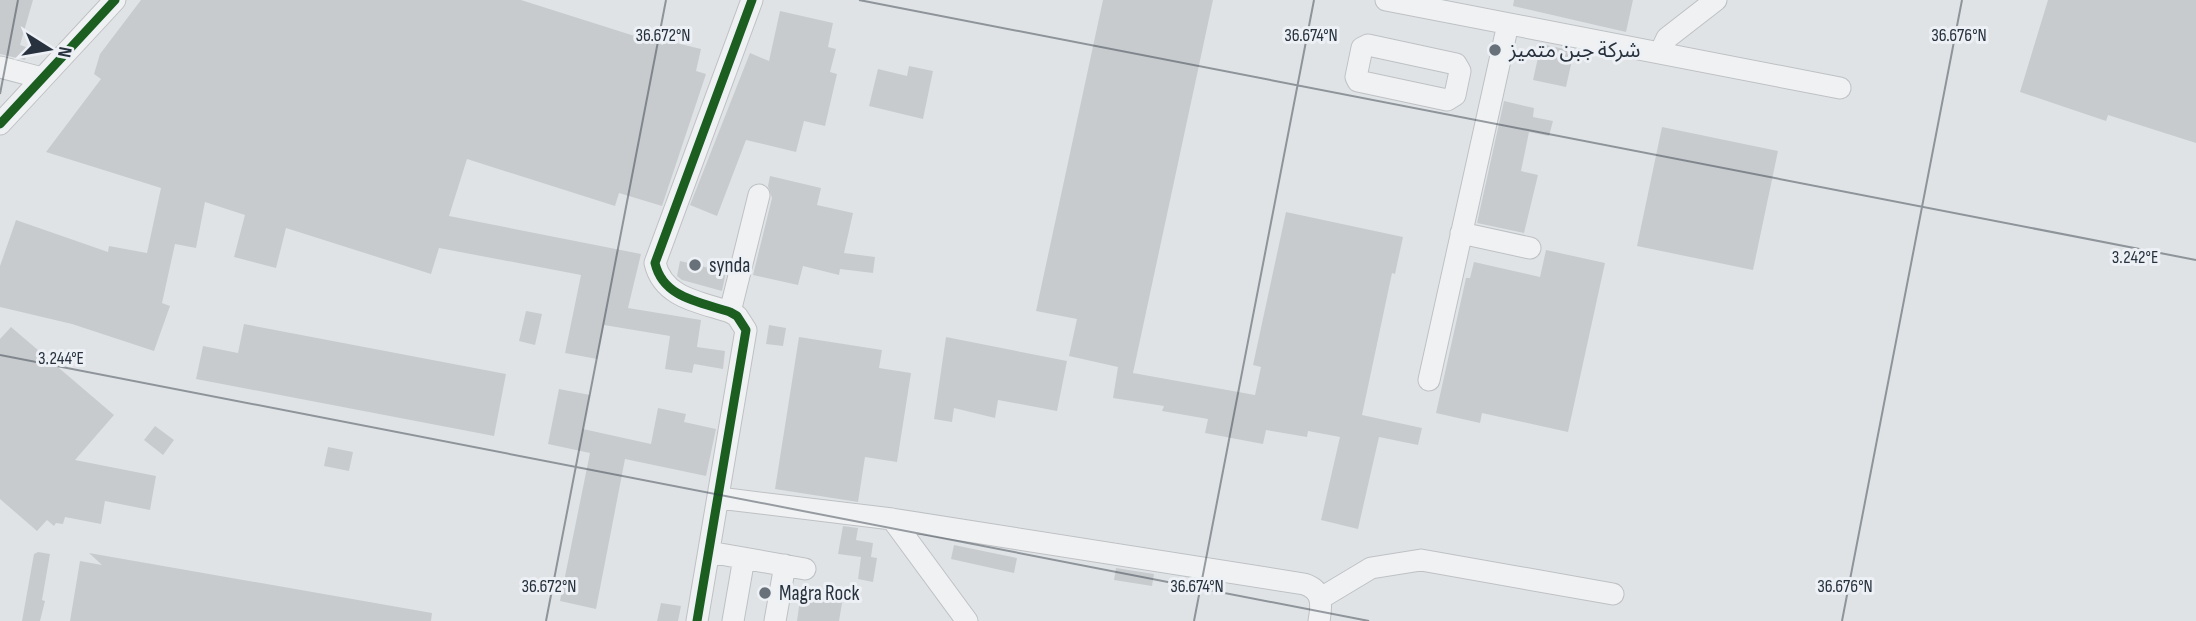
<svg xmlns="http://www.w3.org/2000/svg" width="2196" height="621" font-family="'Sofia Sans Condensed','Noto Sans Arabic',sans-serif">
<rect width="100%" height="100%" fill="#e0e3e6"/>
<!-- building -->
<path fill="#c8cbce" d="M 0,0 L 33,0 L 20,45 L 29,48 L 25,60 L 0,54 Z
M 141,0 L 521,0 L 663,45 L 664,40 L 701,49 L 696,71 L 706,74 L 662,206 L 619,193 L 615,206 L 467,159 L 449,216 L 641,254 L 628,308 L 701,320 L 697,347 L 725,351 L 723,369 L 694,364 L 692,373 L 665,369 L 670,336 L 604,325 L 597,359 L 565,353 L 581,275 L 439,248 L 431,274 L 286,228 L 276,268 L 234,257 L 245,215 L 205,202 L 196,248 L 175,244 L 162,303 L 170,306 L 154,351 L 72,324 L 0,307 L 0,266 L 16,220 L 108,252 L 109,246 L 147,253 L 161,188 L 46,152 L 101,79 L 94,74 L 100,54 Z
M 1103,0 L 1213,0 L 1133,373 L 1255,395 L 1261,367 L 1253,365 L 1286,212 L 1403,237 L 1395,274 L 1392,273 L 1362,415 L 1422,428 L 1418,445 L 1379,437 L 1358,529 L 1321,520 L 1340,437 L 1308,431 L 1307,437 L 1266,430 L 1263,444 L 1205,433 L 1208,419 L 1162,411 L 1164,406 L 1113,398 L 1118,367 L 1069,356 L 1077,319 L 1036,311 Z
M 1514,0 L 1633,0 L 1626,32 L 1513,6 Z
M 2048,0 L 2196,0 L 2196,143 L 2108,115 L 2106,121 L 2020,92 Z
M 780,11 L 833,23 L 828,47 L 836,49 L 830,72 L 837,74 L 825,126 L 804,121 L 796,152 L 746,140 L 717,216 L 690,205 L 750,53 L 769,61 Z
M 1541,44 L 1574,51 L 1566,87 L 1533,80 Z
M 909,66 L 933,71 L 923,119 L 869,106 L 878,69 L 907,76 Z
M 1504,101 L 1534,108 L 1533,117 L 1553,121 L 1549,136 L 1529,132 L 1521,171 L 1538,175 L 1524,233 L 1477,223 Z
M 1662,127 L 1778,151 L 1753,270 L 1637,246 Z
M 770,176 L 821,188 L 817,205 L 853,213 L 844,253 L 875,257 L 873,273 L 840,269 L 839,275 L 803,266 L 798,285 L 753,275 L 772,198 L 768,186 Z
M 1546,250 L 1605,263 L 1568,432 L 1482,413 L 1480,423 L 1436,413 L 1466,278 L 1470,278 L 1474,262 L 1540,277 Z
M 680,261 L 726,272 L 722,291 L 682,280 L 677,276 Z
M 526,311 L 542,314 L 535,345 L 519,341 Z
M 244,324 L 506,374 L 494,436 L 196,379 L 203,346 L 238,353 Z
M 769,325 L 786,328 L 783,346 L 766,344 Z
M 11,327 L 114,415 L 75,460 L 156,476 L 150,510 L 105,501 L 101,524 L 65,517 L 63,524 L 56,523 L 54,526 L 47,520 L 37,531 L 0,499 L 0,339 Z
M 799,337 L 882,350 L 879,368 L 911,373 L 897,462 L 865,457 L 858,502 L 775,489 Z
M 946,337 L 1067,361 L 1057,411 L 998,400 L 995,418 L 954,408 L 952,422 L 934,419 Z
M 559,389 L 590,395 L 583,429 L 651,444 L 658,408 L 686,414 L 684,422 L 716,429 L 706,476 L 625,459 L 596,609 L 560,601 L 590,453 L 548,444 Z
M 155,426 L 174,440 L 163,455 L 144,440 Z
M 328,447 L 353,452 L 349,471 L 324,466 Z
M 843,526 L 858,528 L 856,540 L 873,543 L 871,557 L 877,558 L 873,582 L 858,579 L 861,557 L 838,554 Z
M 954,545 L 1017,558 L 1014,573 L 951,559 Z
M 38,552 L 50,554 L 42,600 L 45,601 L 40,621 L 22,621 L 34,554 Z
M 89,553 L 432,613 L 431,621 L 70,621 L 80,561 L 102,565 Z
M 1116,568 L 1154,574 L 1152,586 L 1114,580 Z
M 802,585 L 844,591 L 839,621 L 797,621 Z
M 661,603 L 681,606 L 678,621 L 657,621 Z"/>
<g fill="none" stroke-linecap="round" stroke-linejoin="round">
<defs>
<path id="minor" d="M 1386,0 L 1840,88
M 1368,45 L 1456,64 L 1460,71 L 1455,95 L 1447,100 L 1358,81 L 1356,77 L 1362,48 Z
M 1660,53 L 1667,38 L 1716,0
M 0,67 L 42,78
M 0,124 L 115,0
M 1461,233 L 1530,248
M 730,312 L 759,195
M 1429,380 L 1508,24
M 719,498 L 892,519 L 1304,584 C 1323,590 1322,604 1319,621
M 892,519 L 967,621
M 709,552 L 805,569
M 1321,598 L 1371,568 L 1421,560 L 1613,594
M 697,621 L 746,330 L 737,316 L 730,312 C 700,302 663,298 655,263 L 752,0
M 733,621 L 744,558
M 775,621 L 785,565"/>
</defs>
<!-- minor casing -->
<use href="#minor" stroke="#bec1c4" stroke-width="23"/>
<!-- minor -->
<use href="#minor" stroke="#f0f1f2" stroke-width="21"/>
<defs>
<path id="cycleway" d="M 0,124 L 115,0
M 697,621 L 746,330 L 737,316 L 730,312 C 700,302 663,298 655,263 L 752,0"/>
</defs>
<!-- cycleway casing -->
<use href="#cycleway" stroke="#edf1f5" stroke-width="13"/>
<!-- cycleway -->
<use href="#cycleway" stroke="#1b5e20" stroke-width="9"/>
</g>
<!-- ticks -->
<path fill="none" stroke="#27323e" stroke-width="2" stroke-opacity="0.45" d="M 859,0 L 2196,260M 0,94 L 18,0M 0,355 L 1369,621M 546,621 L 666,0M 1194,621 L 1314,0M 1842,621 L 1962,0"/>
<!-- markers -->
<g fill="#687079" stroke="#edf1f5" stroke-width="2.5">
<circle cx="1495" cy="50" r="7"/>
<circle cx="695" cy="265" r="7"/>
<circle cx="765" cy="593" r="7"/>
</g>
<g text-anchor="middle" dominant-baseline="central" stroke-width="6" stroke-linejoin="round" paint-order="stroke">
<!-- poi labels -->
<g font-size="21" fill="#27323e" stroke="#edf1f5" text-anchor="start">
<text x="1509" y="50">شركة جبن متميز</text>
<text x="709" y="265">synda</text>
<text x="779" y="593">Magra Rock</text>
</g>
</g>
<g font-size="18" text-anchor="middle" fill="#27323e" stroke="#edf1f5" stroke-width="6" stroke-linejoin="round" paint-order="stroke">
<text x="663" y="41">36.672°N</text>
<text x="1311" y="41">36.674°N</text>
<text x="1959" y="41">36.676°N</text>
<text x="2135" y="263">3.242°E</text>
<text x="61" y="364">3.244°E</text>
<text x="549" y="592">36.672°N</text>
<text x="1197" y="592">36.674°N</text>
<text x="1845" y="592">36.676°N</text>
</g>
<!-- north arrow -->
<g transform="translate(49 49) rotate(101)" stroke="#edf1f5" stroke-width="5" paint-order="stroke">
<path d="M0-5L12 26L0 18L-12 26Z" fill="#27323e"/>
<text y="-10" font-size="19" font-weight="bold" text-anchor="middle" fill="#27323e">N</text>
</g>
</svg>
